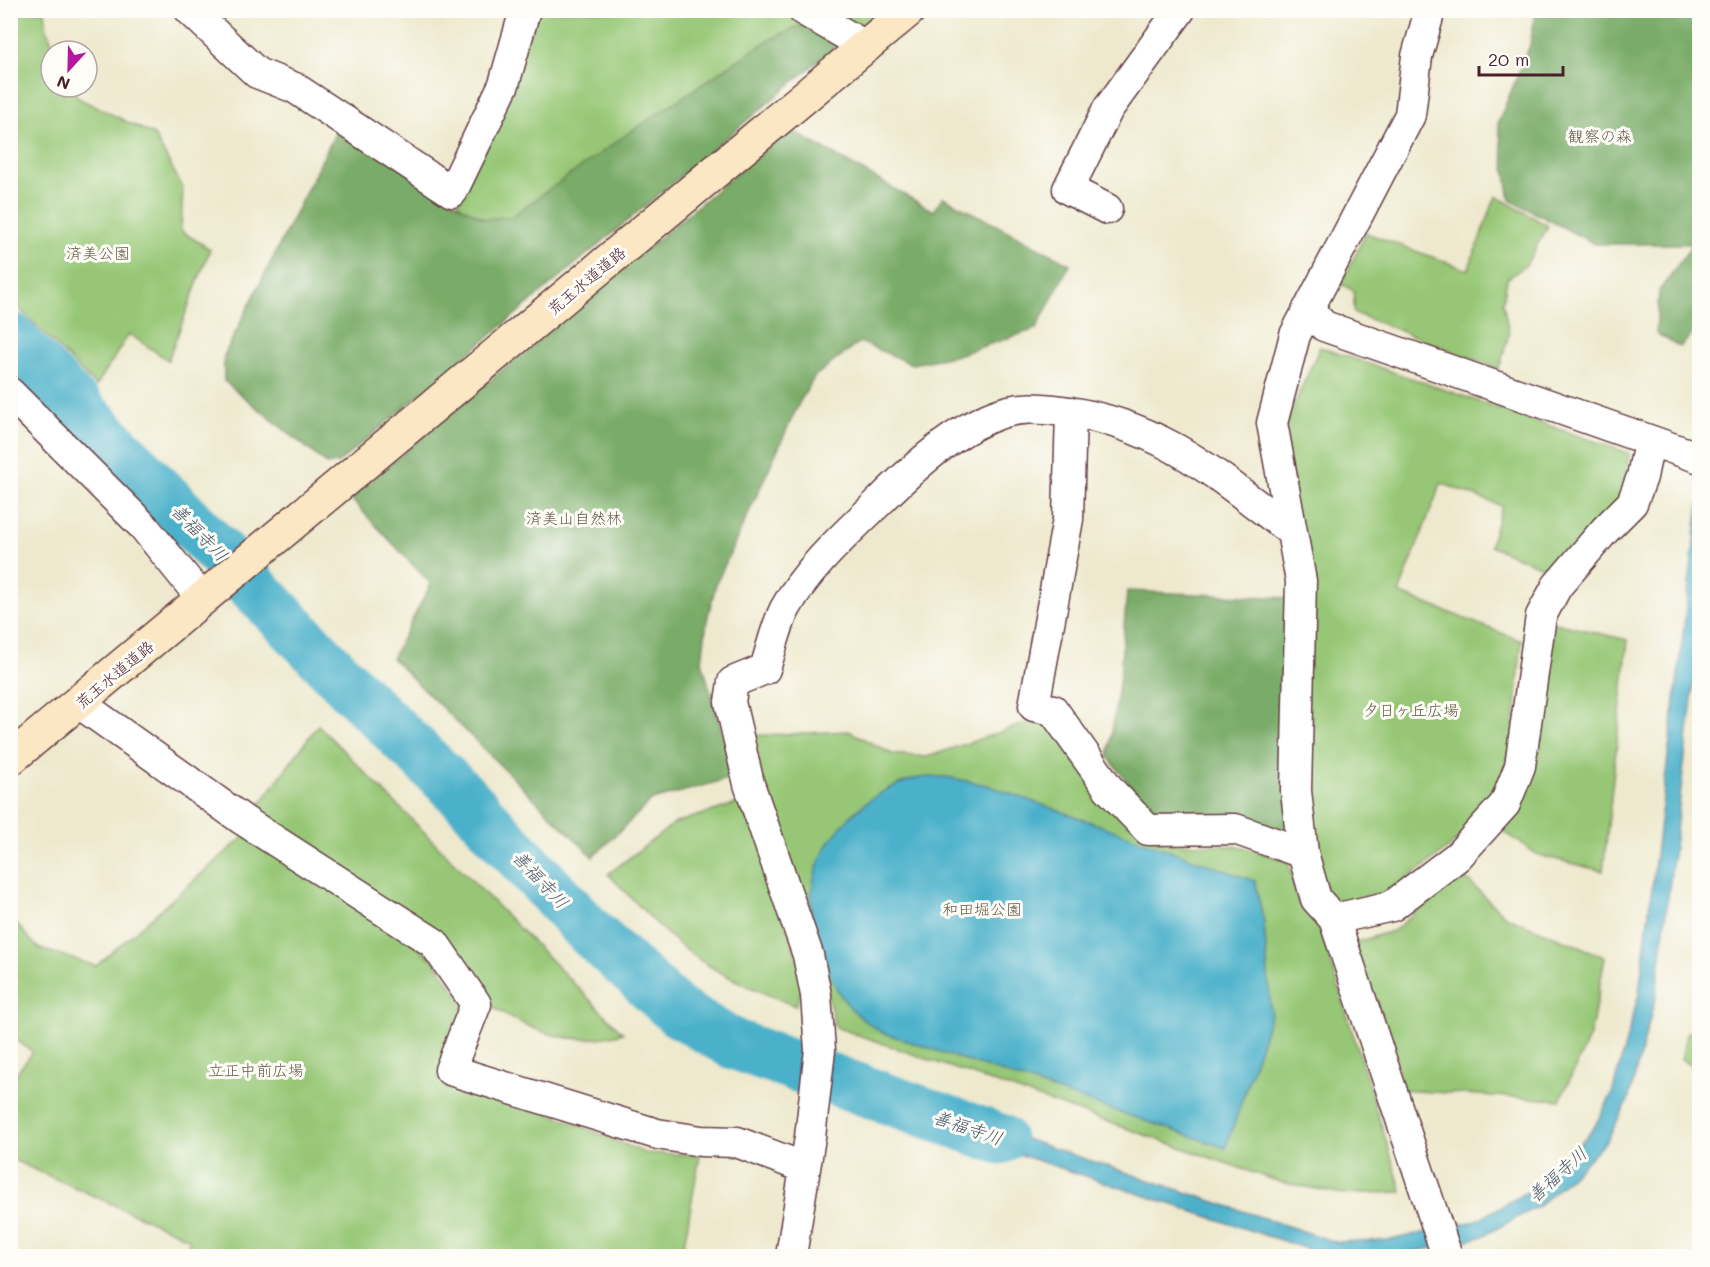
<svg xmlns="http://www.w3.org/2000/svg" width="1710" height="1267" font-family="Mali,'Klee One',sans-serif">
<rect width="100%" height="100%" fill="#fdfcf7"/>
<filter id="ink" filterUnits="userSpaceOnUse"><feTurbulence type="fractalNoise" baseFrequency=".0167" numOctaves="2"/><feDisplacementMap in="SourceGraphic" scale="12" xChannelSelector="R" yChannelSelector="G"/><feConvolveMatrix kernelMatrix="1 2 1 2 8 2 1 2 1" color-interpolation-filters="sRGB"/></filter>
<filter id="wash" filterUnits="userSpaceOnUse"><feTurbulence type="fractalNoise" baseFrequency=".008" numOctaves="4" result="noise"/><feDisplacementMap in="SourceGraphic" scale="24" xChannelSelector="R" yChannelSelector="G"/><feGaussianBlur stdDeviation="1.35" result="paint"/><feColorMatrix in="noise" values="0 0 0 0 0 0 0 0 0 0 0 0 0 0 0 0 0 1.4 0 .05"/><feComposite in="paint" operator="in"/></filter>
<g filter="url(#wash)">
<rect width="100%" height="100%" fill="#eee9ce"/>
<!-- green -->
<path fill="#97c776" stroke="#707350" stroke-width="1.5" d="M 10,11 L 45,11 L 47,31 L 56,51 L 51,51 L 51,87 L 72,87 L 78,98 L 154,135 L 183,188 L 181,231 L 210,249 L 168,360 L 129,334 L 96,386 L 11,300 Z
M 533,11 L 788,11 L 837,39 L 338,463 L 327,464 L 224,381 L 224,356 L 335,134 L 458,204 Z
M 827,11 L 879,11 L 857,28 Z
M 1496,196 L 1548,226 L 1526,265 L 1507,279 L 1503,302 L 1509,334 L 1499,369 L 1354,313 L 1354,291 L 1341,284 L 1366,233 L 1468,270 Z
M 1320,347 L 1629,453 L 1624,498 L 1561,568 L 1547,569 L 1490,546 L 1502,506 L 1441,483 L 1399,593 L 1522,641 C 1517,679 1517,721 1509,759 C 1493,828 1417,872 1362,908 L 1330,898 L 1313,852 L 1285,425 Z
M 1551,622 L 1628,640 L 1603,871 L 1538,855 L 1496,826 Z
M 1051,720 L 1164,843 L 1239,846 L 1288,861 L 1298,903 L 1317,918 L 1402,1192 L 1343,1194 L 1280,1182 L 835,1027 L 820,961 L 745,736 L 849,731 L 892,754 L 927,757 L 1030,722 Z
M 318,725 L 623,1033 C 570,1048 531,1032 487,1003 L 252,815 Z
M 746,801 L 805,983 L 795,1006 C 764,993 732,981 703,962 C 667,939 638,904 608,874 L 675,823 Z
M 247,834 L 425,949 L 466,1005 L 438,1079 L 502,1093 L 645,1153 L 700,1155 L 682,1256 L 184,1256 L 190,1239 L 11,1159 L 11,1080 L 33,1052 L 11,1036 L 11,918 L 38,948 L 96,966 Z
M 1460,873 L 1505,916 L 1605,957 L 1590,1036 L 1560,1100 L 1401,1090 L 1354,943 L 1395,930 Z
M 1687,1032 L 1699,1035 L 1699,1072 L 1681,1059 Z"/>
<!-- forest -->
<path fill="#79ac67" stroke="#626649" stroke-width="1.5" d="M 1536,11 L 1699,11 L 1699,327 L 1680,347 L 1656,333 L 1659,291 L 1693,244 L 1595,244 L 1510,200 L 1498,123 L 1530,45 Z
M 808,22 L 837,45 L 338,463 L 327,464 L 224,381 L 224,356 L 335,134 L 343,127 L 459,205 L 485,219 L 512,216 L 627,134 L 767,41 Z
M 789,129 L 933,211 L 943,197 L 1070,264 L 1036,329 L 954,356 L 912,364 L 860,342 L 815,376 L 799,403 L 716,584 L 707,620 L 702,662 L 735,777 L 652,800 L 593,857 L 392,658 L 431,584 L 350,498 Z
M 1127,591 L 1290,598 L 1291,835 L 1157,819 L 1108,757 L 1120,676 Z"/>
<!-- water -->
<path fill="#4bb1ca" stroke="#4a687a" stroke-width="1.5" d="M 1699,503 L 1699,641 L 1656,996 L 1628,1101 L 1607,1140 L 1580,1168 L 1539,1206 L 1481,1237 L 1396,1256 L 1328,1256 L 930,1125 L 935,1109 L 1336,1242 L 1391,1240 L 1475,1221 L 1529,1191 L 1568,1156 L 1593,1129 L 1612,1094 L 1639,993 Z
M 946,777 L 987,785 L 1255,881 L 1264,923 L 1271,1014 L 1226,1148 L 881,1032 C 847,1011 834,991 822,954 C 816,938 811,922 811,905 C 810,847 858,797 910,780 C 921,776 935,777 946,777 Z"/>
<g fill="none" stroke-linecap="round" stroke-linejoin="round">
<!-- river -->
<path stroke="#4bb1ca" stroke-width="51" d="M 10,337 L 354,691 L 465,798 L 591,933 L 678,1012 L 733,1044 L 1000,1139"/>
</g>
</g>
<g filter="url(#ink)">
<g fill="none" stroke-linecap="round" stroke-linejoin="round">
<defs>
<path id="minor" d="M 190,10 L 257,73 L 295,88 L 452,192 L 504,84 L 525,10
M 803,10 L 867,47
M 1430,10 L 1417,56 L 1410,115 L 1295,335 L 1272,423 L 1301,581 L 1296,791 L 1303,853 L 1316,899 L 1334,919 L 1447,1256
M 1107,209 L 1068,189 L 1108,109 L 1180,10
M 1308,309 L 1324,326 L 1700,458
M 10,393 L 144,527 L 203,600
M 1071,412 L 1068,519 L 1034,706 L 1053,710 L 1109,789 L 1148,830 L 1235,829 L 1303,853
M 79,703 L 243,820 L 434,943 L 476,1004 L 450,1070 L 657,1134 L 701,1141 L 737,1142 L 805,1168
M 1334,919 L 1392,906 L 1458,856 L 1505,804 L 1520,766 L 1541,616 L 1557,586 L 1605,530 L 1632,503 L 1642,477 L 1649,442
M 791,1256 L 810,1137 L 820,1050 L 816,995 L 808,955 L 749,784 L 730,702 L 733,682 L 765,669 C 771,650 776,627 785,609 C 808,567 847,533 881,500 C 913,468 953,431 996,415 C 1019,406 1040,408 1063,411 C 1161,424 1217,475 1292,532"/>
<path id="secondary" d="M 10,759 L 909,10"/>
</defs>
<!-- minor casing -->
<use href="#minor" stroke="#633d43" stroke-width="33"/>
<!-- secondary casing -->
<use href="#secondary" stroke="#633d43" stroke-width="36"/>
<!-- minor -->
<use href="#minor" stroke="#fff" stroke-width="30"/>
<!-- secondary -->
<use href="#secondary" stroke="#fbe7c3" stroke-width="33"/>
</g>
</g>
<g text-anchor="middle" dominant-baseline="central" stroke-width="6" stroke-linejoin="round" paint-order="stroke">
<!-- park labels -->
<g font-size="16" fill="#655a45" stroke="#fdfcf7">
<text x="1600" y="135">観察の森</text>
<text x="98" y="252">済美公園</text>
<text x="574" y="517">済美山自然林</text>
<text x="1411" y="709">夕日ヶ丘広場</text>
<text x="982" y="908">和田堀公園</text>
<text x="256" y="1069">立正中前広場</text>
</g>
<!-- street labels -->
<g font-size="16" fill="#4a1f2b" stroke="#fdfcf7">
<text transform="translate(586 280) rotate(-40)">荒玉水道道路</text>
<text transform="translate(114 674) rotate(-40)">荒玉水道道路</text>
</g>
<!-- water labels -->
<g font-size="18" font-style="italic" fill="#4a596b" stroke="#fdfcf7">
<text transform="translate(200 532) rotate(46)">善福寺川</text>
<text transform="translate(541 879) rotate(47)">善福寺川</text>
<text transform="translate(968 1127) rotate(19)">善福寺川</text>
<text transform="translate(1557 1174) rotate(-42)">善福寺川</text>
</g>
</g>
<!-- margin -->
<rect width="1710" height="1267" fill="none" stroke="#fdfcf7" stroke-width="36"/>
<!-- north arrow -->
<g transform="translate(69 69) rotate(202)"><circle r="28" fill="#fdfcf7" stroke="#b5a4a5" stroke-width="1.5"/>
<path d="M0-4.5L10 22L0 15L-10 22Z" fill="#b5179e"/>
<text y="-9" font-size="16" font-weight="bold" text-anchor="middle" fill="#4a1f2b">N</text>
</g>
<!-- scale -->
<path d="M1479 66v9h84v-9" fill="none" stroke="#4a1f2b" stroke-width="3"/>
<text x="1488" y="66" font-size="18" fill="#4a1f2b" stroke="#fdfcf7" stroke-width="4.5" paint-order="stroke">20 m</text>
</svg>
